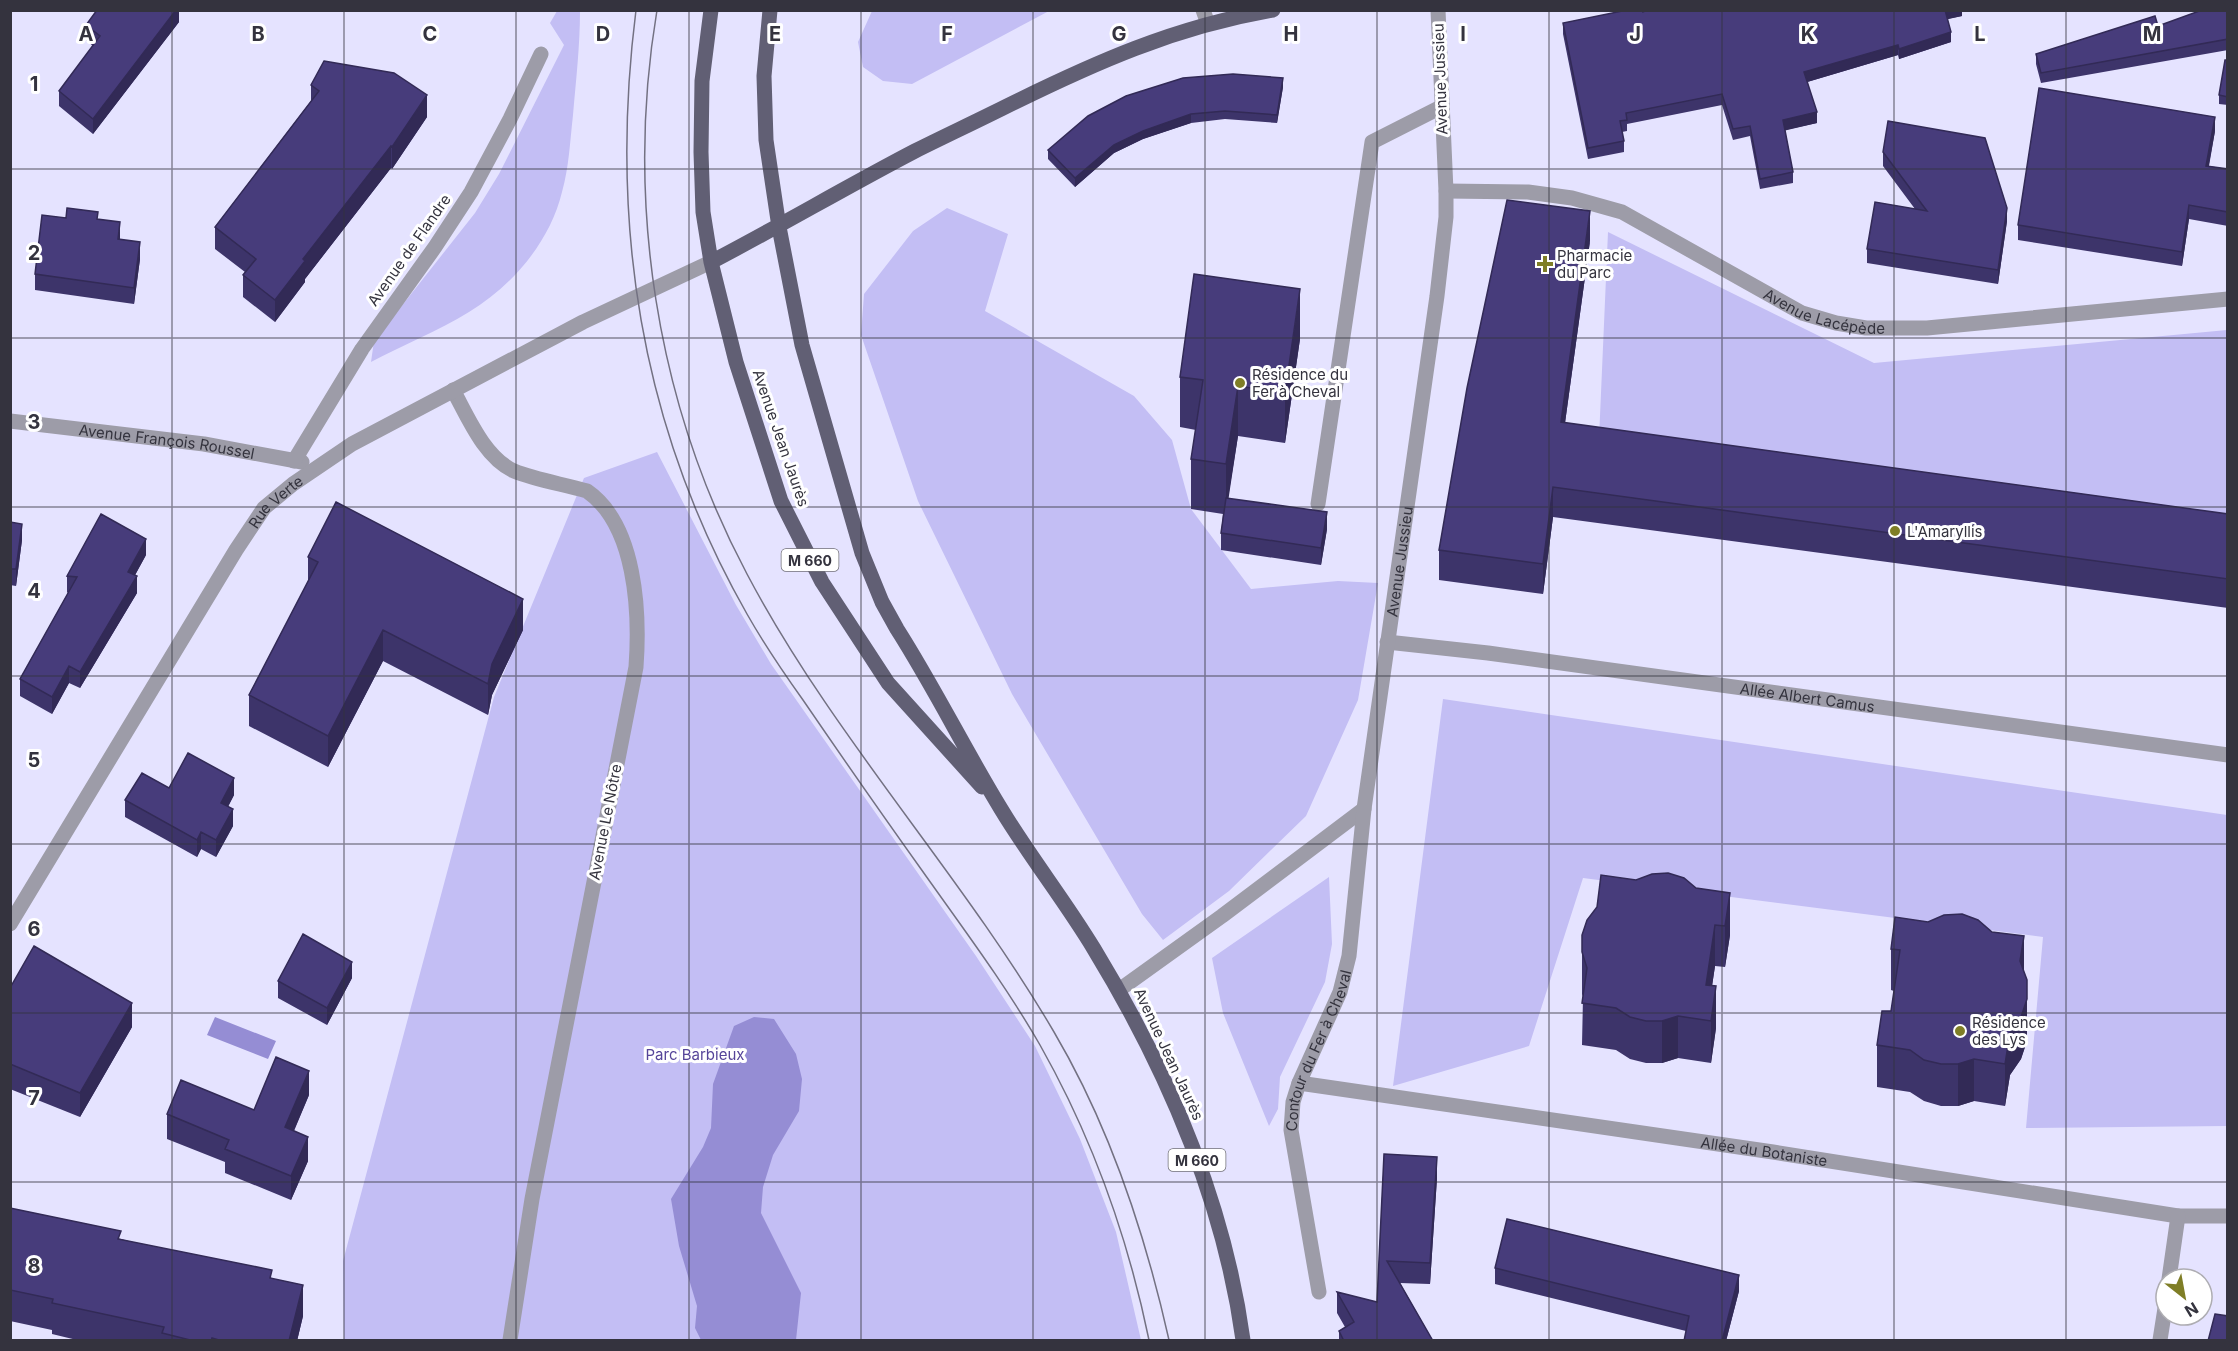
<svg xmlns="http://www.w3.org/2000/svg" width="2238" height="1351" font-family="Inter,sans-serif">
<rect width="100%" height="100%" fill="#e5e3ff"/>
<!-- green -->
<path fill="#c3bef4" d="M 557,11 L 580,11 C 580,46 576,80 573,115 C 570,141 569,167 562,192 C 550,242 512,286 469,312 C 438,331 403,345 371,362 L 374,341 L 475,213 L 499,174 L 564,45 L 550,23 Z
M 872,11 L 872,10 L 1049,11 L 912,84 L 883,81 L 863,67 L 858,42 Z
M 947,208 L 1008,234 L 985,311 L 1134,396 L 1172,440 L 1191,509 L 1251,589 L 1338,581 L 1378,583 L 1358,700 L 1306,816 L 1229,891 L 1163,940 L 1142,914 L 1012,694 L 918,501 L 861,335 L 864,294 L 913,231 Z
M 1608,232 L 1874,363 L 2227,330 L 2227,526 L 1599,439 Z
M 657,452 L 736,605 L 771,664 L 976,956 L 1035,1046 L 1080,1139 L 1116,1232 L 1141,1340 L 344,1340 L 343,1261 L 494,697 L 584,478 Z
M 1443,699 L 2227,815 L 2228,1113 L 2226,1126 L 2026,1128 L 2043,937 L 1583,878 L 1529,1046 L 1393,1086 Z
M 1329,877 L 1332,944 L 1325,982 L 1280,1077 L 1278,1109 L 1269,1126 L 1223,1013 L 1212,958 Z"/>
<!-- water -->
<path fill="#958dd4" d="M 215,1017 L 276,1041 L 268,1059 L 207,1035 Z
M 754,1017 L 774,1019 L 796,1054 L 802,1079 L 799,1111 L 773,1155 L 763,1187 L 761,1213 L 801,1293 L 796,1340 L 701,1340 L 695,1328 L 697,1306 L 679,1246 L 671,1199 L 703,1147 L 711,1128 L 713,1084 L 734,1026 Z"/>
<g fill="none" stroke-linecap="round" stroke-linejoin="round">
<!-- minor -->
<g stroke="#9d9ca8" stroke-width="15">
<path d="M 1203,10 L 1208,24"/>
<path id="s1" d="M 1446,191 L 1528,192 L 1572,198 L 1622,212 L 1802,313 L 1836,323 L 1866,328 L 1927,328 L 2228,299"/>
<path d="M 453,390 C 468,417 484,457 514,471 C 536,480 563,484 587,491 C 636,525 640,612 636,667 L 532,1199 L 510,1340"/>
<path id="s2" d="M 10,421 L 204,444 L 302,462"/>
<path d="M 294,461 L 362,349 L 435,247 L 471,192 L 510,119 L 541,54"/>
<path d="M 1318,504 L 1372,142 L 1441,107"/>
<path id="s3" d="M 1387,642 L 1488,653 L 2228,755"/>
<path id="s4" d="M 10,924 L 236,550 L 264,508 L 293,484 L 352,444 L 583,322 L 711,262"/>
<path d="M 1119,990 L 1222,916 L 1364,809"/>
<path id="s5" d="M 1299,1083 L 1773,1152 L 2178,1216 L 2228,1216"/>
<path d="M 2169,1279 L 2178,1216"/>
<path id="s6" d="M 1319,1292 L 1291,1130 L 1293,1102 L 1299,1083 L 1340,992 L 1349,956 L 1364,809 L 1437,296 L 1446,217 L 1446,191 L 1438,10"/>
<path d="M 2160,1340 L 2166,1302"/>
</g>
<!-- major -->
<path stroke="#615f74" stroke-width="15" d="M 711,10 L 702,81 L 701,152 L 703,212 L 711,262 L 736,362 L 781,501 L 822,582 L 888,683 L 982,787
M 770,10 L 764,76 L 766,140 L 779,227 L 802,345 L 862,553 L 882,602 L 897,629 C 934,687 965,750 1001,809 C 1030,857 1065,901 1094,949 C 1167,1069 1224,1201 1243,1340
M 711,262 C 780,226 846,187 915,151 C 945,136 975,122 1005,107 C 1094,63 1174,27 1273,10"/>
<!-- tram -->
<path stroke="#737182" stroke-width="1.5" d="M 636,10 C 609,223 640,426 747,614 C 764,644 783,672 803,700 C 842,757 881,813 921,869 C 962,927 1005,984 1040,1045 C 1092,1137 1128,1238 1149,1340
M 657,10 C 625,201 656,403 747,574 C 833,737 961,873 1054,1032 C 1110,1127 1145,1233 1169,1340"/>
</g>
<!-- wall -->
<path fill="#3d346a" d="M 179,10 L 179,22 L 93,134 L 59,106 L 59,91 L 93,46 L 86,40 L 86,25 Z
M 1962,10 L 1962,16 L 1947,19 L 1951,42 L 1899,59 L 1898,55 L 1807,82 L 1817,123 L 1785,130 L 1793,172 L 1793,183 L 1760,189 L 1750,136 L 1733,140 L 1722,105 L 1627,124 L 1627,131 L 1622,132 L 1624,141 L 1624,152 L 1588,159 L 1563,34 L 1563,23 L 1643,12 Z
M 2228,10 L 2228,50 L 2041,83 L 2036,64 L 2036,54 Z
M 2228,60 L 2228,105 L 2219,104 L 2219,95 Z
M 311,85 L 427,117 L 392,169 L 391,168 L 305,279 L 305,282 L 275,322 L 243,297 L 243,275 L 245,272 L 215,249 L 215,227 L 311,101 Z
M 1283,87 L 1277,123 L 1225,119 L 1191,123 L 1143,139 L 1114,153 L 1075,187 L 1048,159 L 1048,150 Z
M 2215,131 L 2209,166 L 2228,169 L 2228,226 L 2189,219 L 2182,266 L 2018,240 L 2018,225 Z
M 1883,152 L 2007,221 L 1998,284 L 1867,263 L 1867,249 L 1915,209 L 1883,166 Z
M 66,218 L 98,219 L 140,259 L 134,304 L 35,290 L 35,274 Z
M 1590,241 L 1565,423 L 2228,514 L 2228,608 L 1553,517 L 1543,594 L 1439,580 L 1439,550 Z
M 1300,339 L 1285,443 L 1238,436 L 1228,498 L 1327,529 L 1321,565 L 1221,550 L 1221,533 L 1223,514 L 1191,509 L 1191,459 L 1196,430 L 1180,427 L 1180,377 Z
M 10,522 L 22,540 L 16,586 L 10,585 Z
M 146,555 L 135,575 L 137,593 L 80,688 L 69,683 L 52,714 L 20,696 L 20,679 L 68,593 L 67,592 L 67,576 Z
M 308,557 L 523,630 L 492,695 L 488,715 L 383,661 L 328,767 L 249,726 L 249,695 L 308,582 Z
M 169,788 L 234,795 L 228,807 L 233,826 L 216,857 L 201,849 L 197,857 L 125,817 L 125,800 Z
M 1696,888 L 1730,893 L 1730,935 L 1725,967 L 1715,966 L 1712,986 L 1716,1028 L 1711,1063 L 1678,1058 L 1662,1063 L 1646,1063 L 1630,1059 L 1616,1050 L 1582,1045 L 1583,997 L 1582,994 L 1582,935 Z
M 1928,922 L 2024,973 L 2027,1041 L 2021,1059 L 2010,1075 L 2005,1106 L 1974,1101 L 1958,1106 L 1941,1106 L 1924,1101 L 1910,1092 L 1877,1087 L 1877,1045 L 1891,1011 L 1894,991 L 1891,990 L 1891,949 Z
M 352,978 L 327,1025 L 278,998 L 278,981 Z
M 10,988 L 132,1027 L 80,1117 L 10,1089 Z
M 309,1095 L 294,1131 L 308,1161 L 291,1200 L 225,1173 L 225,1162 L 167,1139 L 167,1114 L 254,1110 Z
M 1384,1154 L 1437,1178 L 1430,1284 L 1400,1283 L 1433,1341 L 1339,1341 L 1339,1331 L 1345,1327 L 1337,1313 L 1337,1292 L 1377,1302 Z
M 10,1208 L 121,1239 L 272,1278 L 303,1316 L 297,1341 L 81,1341 L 52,1334 L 52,1330 L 10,1321 Z
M 1495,1268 L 1739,1291 L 1726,1341 L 1684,1341 L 1686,1331 L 1495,1284 Z"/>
<!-- shaded-wall -->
<path fill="#322a56" d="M 176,10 L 179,10 L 179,22 L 93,134 L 93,119 Z
M 1944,10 L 1962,10 L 1962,16 L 1944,20 Z
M 1951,32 L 1951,42 L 1899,59 L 1899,49 Z
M 1898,45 L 1898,55 L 1804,83 L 1804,72 Z
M 1283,78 L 1283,87 L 1277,123 L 1277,115 Z
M 427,95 L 427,117 L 392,169 L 392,147 Z
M 1817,112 L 1817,123 L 1783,131 L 1783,120 Z
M 1191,114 L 1191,123 L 1143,139 L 1114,153 L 1075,187 L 1075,178 L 1114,145 L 1143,131 Z
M 2215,117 L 2215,131 L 2206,180 L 2206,166 Z
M 391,146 L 391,168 L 305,279 L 305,282 L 275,322 L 275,300 L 303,259 Z
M 2189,205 L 2189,219 L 2182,266 L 2182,252 Z
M 2007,208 L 2007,221 L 1998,284 L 1998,270 Z
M 1590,211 L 1590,241 L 1561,452 L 1561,422 Z
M 120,222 L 120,239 L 118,256 L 118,239 Z
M 140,242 L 140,259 L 134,304 L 134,288 Z
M 1300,289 L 1300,339 L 1285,443 L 1285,393 Z
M 1238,386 L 1238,436 L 1226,515 L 1226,464 Z
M 1553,487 L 1553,517 L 1543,594 L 1543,564 Z
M 1327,512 L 1327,529 L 1321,565 L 1321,548 Z
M 22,524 L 22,540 L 16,586 L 16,569 Z
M 146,539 L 146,555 L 128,588 L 128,572 Z
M 137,576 L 137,593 L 80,688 L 80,672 Z
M 523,599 L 523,630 L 492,695 L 488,715 L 488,684 L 492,664 Z
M 383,630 L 383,661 L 328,767 L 328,736 Z
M 69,666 L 69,683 L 52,714 L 52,697 Z
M 234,778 L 234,795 L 221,819 L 221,803 Z
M 233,809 L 233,826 L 216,857 L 216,840 Z
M 201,832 L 201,849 L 197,857 L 197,840 Z
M 1730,893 L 1730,935 L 1725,967 L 1725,926 Z
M 1715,925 L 1715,966 L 1707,1020 L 1706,985 Z
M 2024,936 L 2024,978 L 2020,961 Z
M 352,962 L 352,978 L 327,1025 L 327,1008 Z
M 1716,986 L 1716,1028 L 1711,1063 L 1711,1021 Z
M 2027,999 L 2027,1041 L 2021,1059 L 2010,1075 L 2005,1106 L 2005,1064 L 2010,1033 Z
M 132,1003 L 132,1027 L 80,1117 L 80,1093 Z
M 1678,1016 L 1678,1058 L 1662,1063 L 1662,1021 Z
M 1974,1059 L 1974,1101 L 1958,1106 L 1958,1064 Z
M 309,1071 L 309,1095 L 285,1151 L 285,1127 Z
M 308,1137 L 308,1161 L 291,1200 L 291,1176 Z
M 1437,1157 L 1437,1178 L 1430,1284 L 1430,1263 Z
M 1739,1275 L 1739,1291 L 1726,1341 L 1722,1341 Z
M 303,1285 L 303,1316 L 297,1341 L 289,1341 Z"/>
<!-- building -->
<path fill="#473c7b" stroke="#322a56" stroke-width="1.5" d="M 97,10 L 176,10 L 93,119 L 59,91 L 100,36 L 86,25 Z
M 1627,10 L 1643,10 L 1643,12 L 1648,10 L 1945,10 L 1951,32 L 1899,49 L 1898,45 L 1804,72 L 1817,112 L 1783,120 L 1793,172 L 1760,179 L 1750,126 L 1733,129 L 1722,94 L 1626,113 L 1627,120 L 1620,121 L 1624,141 L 1588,148 L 1563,23 Z
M 2202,10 L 2228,10 L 2228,39 L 2041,73 L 2036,54 L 2155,16 L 2158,26 Z
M 2225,60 L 2228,60 L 2228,97 L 2219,95 Z
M 324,61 L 394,73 L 427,95 L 392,147 L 391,146 L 303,259 L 305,261 L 275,300 L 243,275 L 256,259 L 215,227 L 319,91 L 311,85 Z
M 1233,74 L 1283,78 L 1277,115 L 1225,111 L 1191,114 L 1143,131 L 1114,145 L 1075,178 L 1048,150 L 1088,116 L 1126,96 L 1183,78 Z
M 2039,88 L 2215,117 L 2206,166 L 2228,169 L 2228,212 L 2189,205 L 2182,252 L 2018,225 Z
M 1888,121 L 1985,138 L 2007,208 L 1998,270 L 1867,249 L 1875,202 L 1927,211 L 1883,152 Z
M 1507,200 L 1590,211 L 1561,422 L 2228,514 L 2228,579 L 1553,487 L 1543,564 L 1439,550 L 1467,388 Z
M 67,208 L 98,212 L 97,219 L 120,222 L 118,239 L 140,242 L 134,288 L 35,274 L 42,215 L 66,218 Z
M 1194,274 L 1300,289 L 1285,393 L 1238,386 L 1226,464 L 1191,459 L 1203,380 L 1180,377 Z
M 1226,498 L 1327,512 L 1321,548 L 1221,533 Z
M 336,502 L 523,599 L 492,664 L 488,684 L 383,630 L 328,736 L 249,695 L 318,562 L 308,557 Z
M 101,514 L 146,539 L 128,572 L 137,576 L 80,672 L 69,666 L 52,697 L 20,679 L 77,577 L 67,576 Z
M 10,522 L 22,524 L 16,569 L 10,569 Z
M 188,753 L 234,778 L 221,803 L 233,809 L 216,840 L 201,832 L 197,840 L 125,800 L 142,773 L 169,788 Z
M 1668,873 L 1684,878 L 1696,888 L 1730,893 L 1725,926 L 1715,925 L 1706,985 L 1716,986 L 1711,1021 L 1678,1016 L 1662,1021 L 1646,1021 L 1630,1017 L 1616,1008 L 1582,1003 L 1587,968 L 1582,952 L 1582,935 L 1587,920 L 1597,907 L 1601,875 L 1636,880 L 1652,874 Z
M 1962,914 L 1978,920 L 1992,932 L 2024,936 L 2020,961 L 2027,980 L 2027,999 L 2021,1017 L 2010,1033 L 2005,1064 L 1974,1059 L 1958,1064 L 1941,1064 L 1924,1060 L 1910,1050 L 1877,1045 L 1882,1011 L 1891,1011 L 1900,950 L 1891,949 L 1895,917 L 1928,922 L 1944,915 Z
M 303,934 L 352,962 L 327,1008 L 278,981 Z
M 34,946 L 132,1003 L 80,1093 L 10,1064 L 10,988 Z
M 276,1057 L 309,1071 L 285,1127 L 308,1137 L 291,1176 L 225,1149 L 229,1140 L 167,1114 L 181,1080 L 254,1110 Z
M 1384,1154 L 1437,1157 L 1430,1263 L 1387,1261 L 1433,1341 L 1344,1341 L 1339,1331 L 1354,1322 L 1337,1292 L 1377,1302 Z
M 10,1208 L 121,1231 L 118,1239 L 272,1270 L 270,1278 L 303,1285 L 289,1341 L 222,1341 L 212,1338 L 211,1341 L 194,1341 L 162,1333 L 164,1327 L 52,1303 L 53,1299 L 10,1290 Z
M 1507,1219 L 1739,1275 L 1722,1341 L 1684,1341 L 1689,1316 L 1495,1268 Z
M 2215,1314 L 2228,1316 L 2228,1341 L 2208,1341 Z"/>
<!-- grid -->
<path fill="none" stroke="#34333e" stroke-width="1.5" stroke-opacity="0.55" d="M 172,10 L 172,1340M 344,10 L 344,1340M 516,10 L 516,1340M 689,10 L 689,1340M 861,10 L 861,1340M 1033,10 L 1033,1340M 1205,10 L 1205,1340M 1377,10 L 1377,1340M 1549,10 L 1549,1340M 1722,10 L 1722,1340M 1894,10 L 1894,1340M 2066,10 L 2066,1340M 10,169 L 2228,169M 10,338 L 2228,338M 10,507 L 2228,507M 10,676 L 2228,676M 10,844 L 2228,844M 10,1013 L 2228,1013M 10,1182 L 2228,1182"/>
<!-- markers -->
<g fill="#7f7e26" stroke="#fff" stroke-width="2">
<path d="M1542 255h6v6h6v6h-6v6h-6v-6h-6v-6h6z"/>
<circle cx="1240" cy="383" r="6"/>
<circle cx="1895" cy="531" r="6"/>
<circle cx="1960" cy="1031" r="6"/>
</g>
<g text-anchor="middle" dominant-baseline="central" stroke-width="6" stroke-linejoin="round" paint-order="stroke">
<!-- shield labels -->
<g fill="#fff" stroke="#717078" stroke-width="1.5">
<rect x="781.5" y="549" width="57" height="22" rx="4.5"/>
<rect x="1168.5" y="1149" width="57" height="22" rx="4.5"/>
</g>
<g font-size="14" font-weight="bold" fill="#34333e">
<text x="810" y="560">M 660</text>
<text x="1197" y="1160">M 660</text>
</g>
<!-- street labels -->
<g font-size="15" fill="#34333e" stroke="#fff">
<text transform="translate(1440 79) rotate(-92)">Avenue Jussieu</text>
<text transform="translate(409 250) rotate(-55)">Avenue de Flandre</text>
<text stroke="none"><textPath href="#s1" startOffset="406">Avenue Lacépède</textPath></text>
<text transform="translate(781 438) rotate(71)">Avenue Jean Jaurès</text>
<text stroke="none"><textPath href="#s2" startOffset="158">Avenue François Roussel</textPath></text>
<text stroke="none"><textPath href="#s4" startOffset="500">Rue Verte</textPath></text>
<text stroke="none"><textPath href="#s6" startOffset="747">Avenue Jussieu</textPath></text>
<text stroke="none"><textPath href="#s3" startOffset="424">Allée Albert Camus</textPath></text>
<text transform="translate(605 822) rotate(-79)">Avenue Le Nôtre</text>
<text stroke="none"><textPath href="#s6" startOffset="249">Contour du Fer à Cheval</textPath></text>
<text transform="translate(1169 1054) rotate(65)">Avenue Jean Jaurès</text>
<text stroke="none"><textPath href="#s5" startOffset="470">Allée du Botaniste</textPath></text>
</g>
<!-- poi labels -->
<g font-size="15" fill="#34333e" stroke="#fff" text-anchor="start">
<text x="1557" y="255">Pharmacie<tspan x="1557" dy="17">du Parc</tspan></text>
<text x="1252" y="374">Résidence du<tspan x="1252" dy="17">Fer à Cheval</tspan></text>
<text x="1907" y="531">L'Amaryllis</text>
<text x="1972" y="1022">Résidence<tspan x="1972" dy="17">des Lys</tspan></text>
</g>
<!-- park labels -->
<g font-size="15" fill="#549" stroke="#fff">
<text x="695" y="1054">Parc Barbieux</text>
</g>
</g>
<g font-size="20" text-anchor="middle" font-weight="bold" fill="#34333e" stroke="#fff" stroke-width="6" stroke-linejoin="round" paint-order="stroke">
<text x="86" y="41">A</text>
<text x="258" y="41">B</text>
<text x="430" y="41">C</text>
<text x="603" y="41">D</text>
<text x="775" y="41">E</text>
<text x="947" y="41">F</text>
<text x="1119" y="41">G</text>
<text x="1291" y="41">H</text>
<text x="1463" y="41">I</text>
<text x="1635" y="41">J</text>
<text x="1808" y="41">K</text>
<text x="1980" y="41">L</text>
<text x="2152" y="41">M</text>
<text x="34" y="91">1</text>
<text x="34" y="260">2</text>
<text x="34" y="429">3</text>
<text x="34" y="598">4</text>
<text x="34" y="767">5</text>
<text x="34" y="936">6</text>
<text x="34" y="1105">7</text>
<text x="34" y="1273">8</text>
</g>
<!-- border -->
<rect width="2238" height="1351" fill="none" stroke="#34333e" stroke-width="24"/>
<!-- north arrow -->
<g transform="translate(2184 1297) rotate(149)"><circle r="28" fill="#ffffff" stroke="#aeadb2" stroke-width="1.5"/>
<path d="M0-4.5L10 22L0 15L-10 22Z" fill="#7f7e26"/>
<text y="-9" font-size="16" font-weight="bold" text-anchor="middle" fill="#34333e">N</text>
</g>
</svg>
